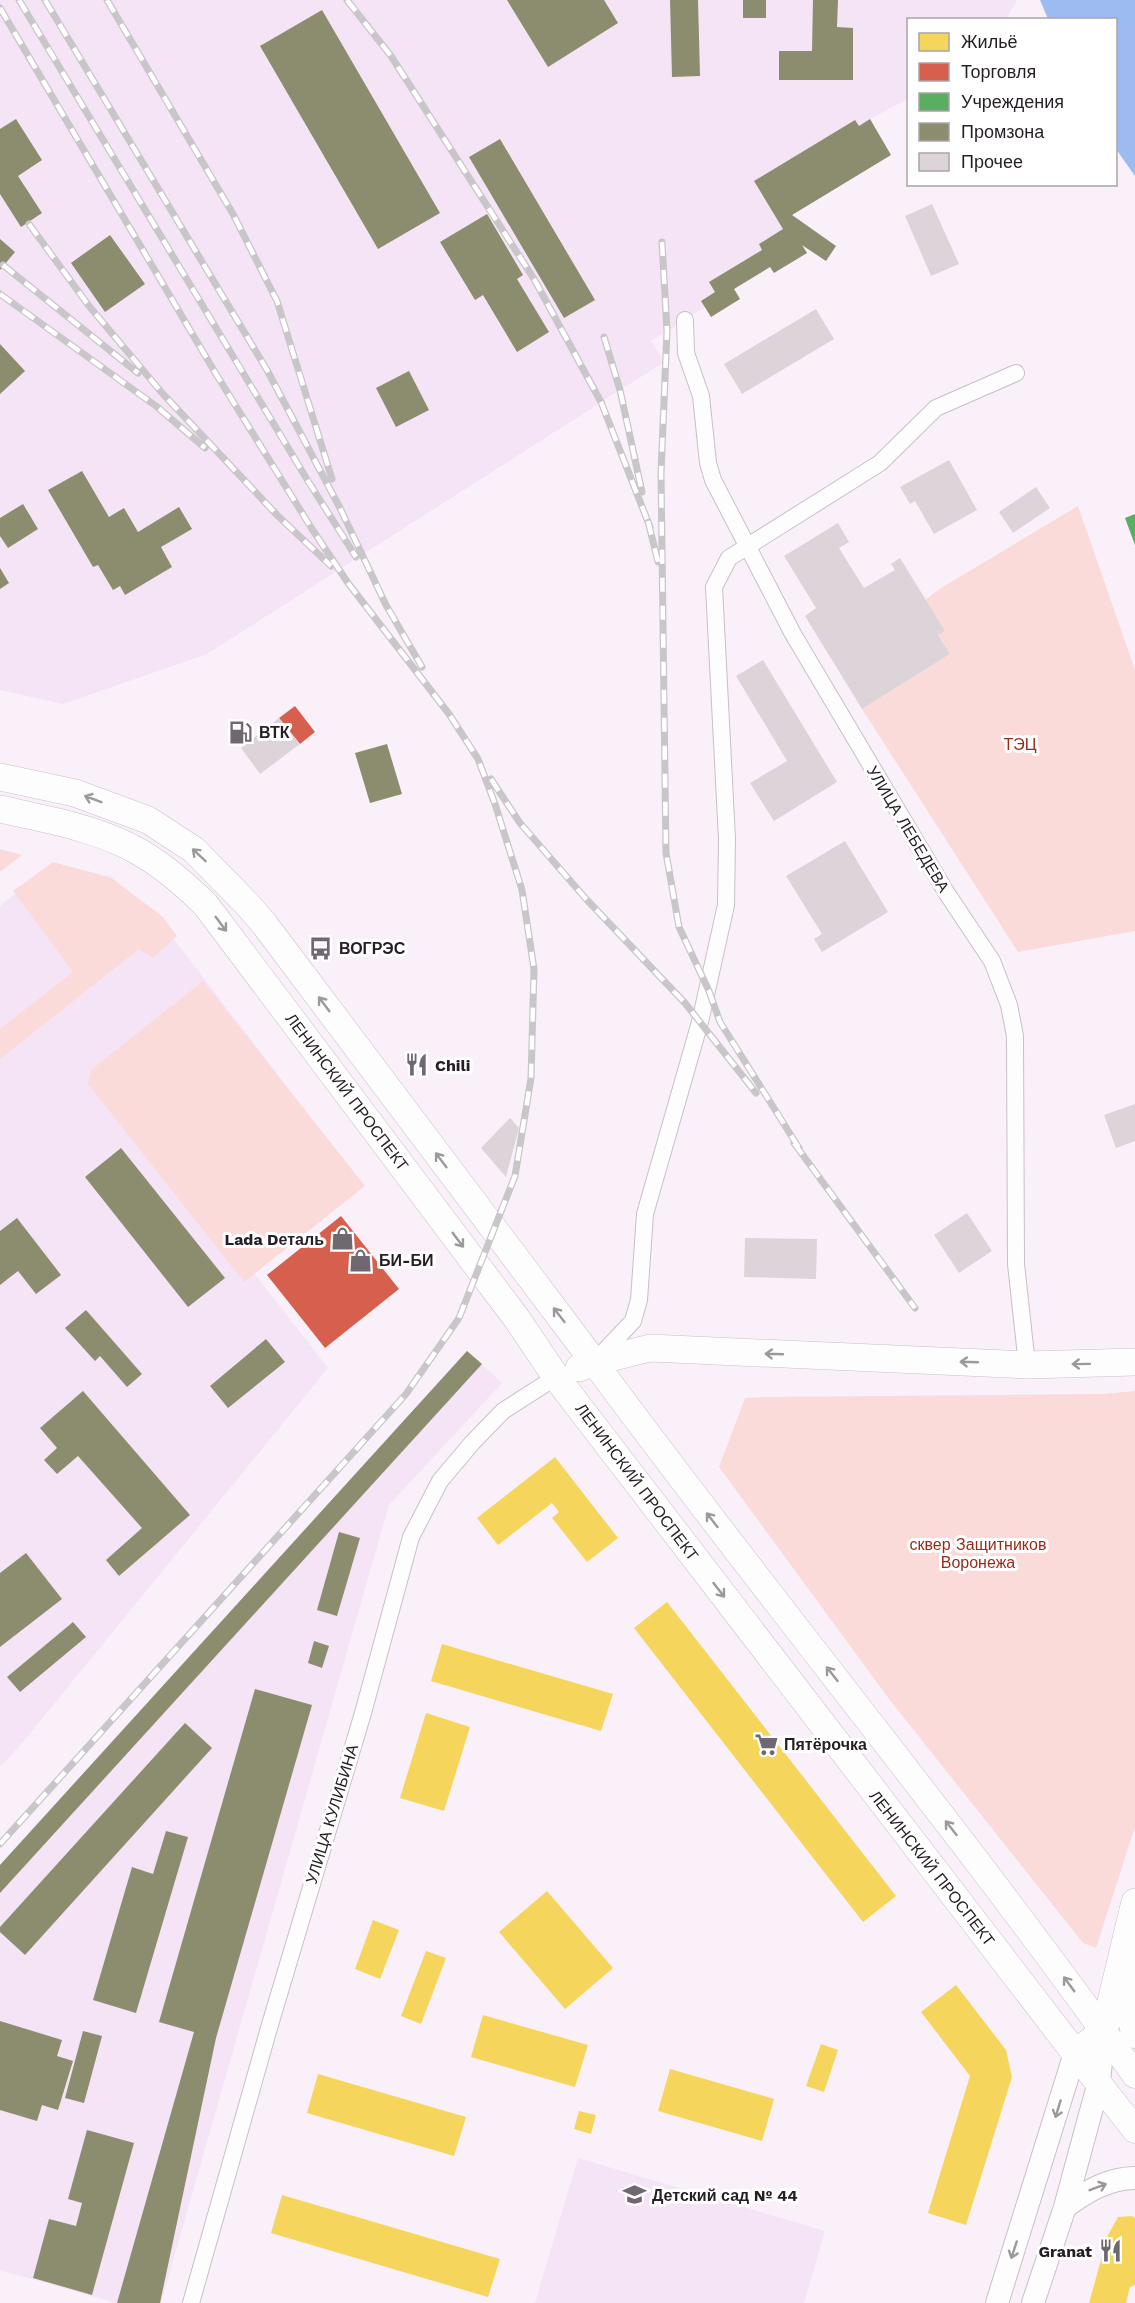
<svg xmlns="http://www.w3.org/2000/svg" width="1135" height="2303" font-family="'Work Sans',sans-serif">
<rect width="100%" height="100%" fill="#faf0fa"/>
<!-- built -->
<path fill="#f4e4f5" d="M 0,0 L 1017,0 L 1006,19 L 908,20 L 908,99 L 870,119 L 891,155 L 792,215 L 836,246 L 826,261 L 803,246 L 807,253 L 774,273 L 770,267 L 734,288 L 740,299 L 711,317 L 705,307 L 651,341 L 664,362 L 207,654 L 63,704 L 0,690 Z
M 54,863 L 112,877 L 160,921 L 357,1178 L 247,1264 L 328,1368 L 23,1742 L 0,1767 L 0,906 Z
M 467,1351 L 502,1383 L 389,1505 L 161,2303 L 116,2303 L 0,2270 L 0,1865 Z
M 578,2158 L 825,2231 L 804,2303 L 535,2303 Z"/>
<!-- green -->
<path fill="#fbdbda" d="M 1078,506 L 1135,670 L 1135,931 L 1018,952 L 862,709 L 950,654 L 938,635 L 945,631 L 925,600 L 941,588 Z
M 0,849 L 22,855 L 0,872 Z
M 53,862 L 111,878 L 162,916 L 177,936 L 153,958 L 139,949 L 0,1059 L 0,1029 L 73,972 L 13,891 Z
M 203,981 L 365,1186 L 244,1282 L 88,1084 L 91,1070 Z
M 1135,1391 L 1135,1827 L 1096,1948 L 1083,1943 L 889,1699 L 719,1467 L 745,1398 L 765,1397 L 1103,1394 Z"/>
<!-- water -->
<path fill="#9cbcf1" d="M 1040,0 L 1135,0 L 1135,176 L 1116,149 L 1116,20 L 1048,19 Z"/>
<!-- homes -->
<path fill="#f6d55c" d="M 555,1457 L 618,1538 L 587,1562 L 552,1518 L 559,1512 L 552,1503 L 498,1545 L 477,1518 Z
M 667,1602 L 896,1896 L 863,1922 L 634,1628 Z
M 442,1644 L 613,1694 L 601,1731 L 431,1681 Z
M 426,1713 L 470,1727 L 444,1811 L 400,1798 Z
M 547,1891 L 613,1968 L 565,2009 L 499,1932 Z
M 373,1920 L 399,1930 L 380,1979 L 355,1969 Z
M 426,1951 L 446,1958 L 421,2024 L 401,2016 Z
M 956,1985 L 1006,2050 L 1012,2077 L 966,2225 L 928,2213 L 970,2076 L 921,2012 Z
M 483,2015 L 588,2045 L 575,2087 L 471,2057 Z
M 821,2044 L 838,2050 L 824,2092 L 806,2086 Z
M 670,2069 L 774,2099 L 762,2141 L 658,2111 Z
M 318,2074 L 466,2117 L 454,2156 L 307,2113 Z
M 579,2111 L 596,2115 L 591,2134 L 574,2129 Z
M 282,2195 L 500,2259 L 488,2297 L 271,2233 Z
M 1132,2216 L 1135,2218 L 1135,2285 L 1130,2287 L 1126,2303 L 1089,2303 L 1108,2235 L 1118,2217 Z"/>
<!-- shops -->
<path fill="#d6604d" d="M 295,706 L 315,732 L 300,744 L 279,718 Z
M 341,1216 L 399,1289 L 325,1348 L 267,1275 Z"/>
<!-- public -->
<path fill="#5aae61" d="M 1135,514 L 1135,545 L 1125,518 Z"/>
<!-- industry -->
<path fill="#8c8c6e" d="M 507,0 L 604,0 L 618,23 L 548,67 Z
M 670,0 L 698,0 L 700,76 L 672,77 Z
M 743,0 L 766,0 L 766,18 L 743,18 Z
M 813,0 L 838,0 L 837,27 L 853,28 L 853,80 L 779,80 L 779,51 L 812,51 Z
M 322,10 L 440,213 L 378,249 L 260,46 Z
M 16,119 L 42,160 L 18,176 L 42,213 L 21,227 L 0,194 L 0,129 Z
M 870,119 L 891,155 L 792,215 L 836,246 L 826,261 L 802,245 L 807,253 L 774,273 L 770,267 L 734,289 L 740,299 L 711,317 L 701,301 L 715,292 L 709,282 L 762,250 L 759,244 L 783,229 L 754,181 L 855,120 L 859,126 Z
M 500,139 L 595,300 L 564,318 L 469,157 Z
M 487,214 L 523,275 L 517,279 L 549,332 L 517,352 L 483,295 L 475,300 L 440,242 Z
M 110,235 L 145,284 L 105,312 L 71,263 Z
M 0,239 L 15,252 L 0,270 Z
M 0,344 L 25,371 L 0,394 Z
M 409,371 L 429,410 L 396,427 L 376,388 Z
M 82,471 L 109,517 L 124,508 L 138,532 L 179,507 L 192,529 L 161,547 L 172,567 L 125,595 L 120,586 L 113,590 L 98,565 L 93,567 L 48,490 Z
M 23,504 L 38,529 L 8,548 L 0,536 L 0,518 Z
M 0,568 L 9,583 L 0,589 Z
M 387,744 L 402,794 L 370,803 L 355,753 Z
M 121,1148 L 225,1278 L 188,1307 L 85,1177 Z
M 17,1218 L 61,1275 L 36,1294 L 18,1271 L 0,1285 L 0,1231 Z
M 86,1310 L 142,1374 L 127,1387 L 100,1356 L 95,1361 L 65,1328 Z
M 266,1339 L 285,1362 L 228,1408 L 210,1386 Z
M 467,1351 L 482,1364 L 0,1893 L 0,1865 Z
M 83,1391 L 190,1515 L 119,1576 L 106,1560 L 142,1528 L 78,1456 L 57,1474 L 44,1460 L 57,1448 L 40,1428 Z
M 339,1532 L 360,1538 L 337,1616 L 317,1610 Z
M 26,1553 L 62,1599 L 0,1647 L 0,1573 Z
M 73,1622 L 86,1637 L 20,1692 L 7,1677 Z
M 314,1641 L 329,1646 L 322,1668 L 308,1663 Z
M 255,1689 L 312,1705 L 216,2038 L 160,2303 L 117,2303 L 194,2032 L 159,2022 Z
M 185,1723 L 212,1748 L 25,1955 L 0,1932 L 0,1927 Z
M 166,1831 L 188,1837 L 136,2013 L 93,2000 L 132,1867 L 153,1874 Z
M 0,2021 L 62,2040 L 57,2056 L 73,2061 L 58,2110 L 42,2105 L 37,2121 L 0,2110 Z
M 83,2031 L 102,2036 L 84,2103 L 65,2098 Z
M 87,2130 L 134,2143 L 92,2295 L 33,2278 L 49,2219 L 76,2226 L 82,2203 L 68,2199 Z"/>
<!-- building -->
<path fill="#ddd4da" d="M 932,204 L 959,264 L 931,276 L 905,216 Z
M 816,309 L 834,339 L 742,394 L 724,364 Z
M 949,460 L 977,510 L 934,534 L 915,501 L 910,504 L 900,487 Z
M 1036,487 L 1050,508 L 1013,533 L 999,512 Z
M 838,523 L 849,542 L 839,548 L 864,588 L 895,570 L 891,564 L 900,558 L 945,631 L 938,635 L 950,654 L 862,709 L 805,616 L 816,608 L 784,556 Z
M 763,660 L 837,782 L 774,821 L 750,783 L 787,761 L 736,676 Z
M 279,718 L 300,744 L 260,774 L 241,748 Z
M 845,841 L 888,912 L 822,952 L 814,939 L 822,934 L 786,876 Z
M 1135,1104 L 1135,1141 L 1116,1148 L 1104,1115 Z
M 510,1118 L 519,1128 L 506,1177 L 481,1148 Z
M 967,1213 L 992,1251 L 959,1273 L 934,1235 Z
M 745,1238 L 817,1239 L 816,1279 L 744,1277 Z"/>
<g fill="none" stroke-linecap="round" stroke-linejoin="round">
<defs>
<path id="minor" d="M 685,320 L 686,353 L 701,396 L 708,463 L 713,480 L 793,634 L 946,892 L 992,961 L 1009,1005 L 1015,1036 L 1016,1264 L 1027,1365
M 597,1359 L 633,1321 L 639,1300 L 645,1214 L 700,1022 L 726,905 L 727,839 L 714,587 L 729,558 L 880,463 L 936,408 L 1016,373
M 191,2303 L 269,2028 L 363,1713 L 411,1537 L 440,1481 L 472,1443 L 503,1411 L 556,1377"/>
<path id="secondary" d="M 1065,2207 C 1086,2192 1108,2178 1135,2178
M 997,2303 L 1075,2053
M 1033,2303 L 1065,2207 L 1099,2082 L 1104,2031"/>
<path id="primary" d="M 594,1362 C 771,1602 962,1832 1135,2075
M 1128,1955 C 1128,1981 1126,2009 1135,2035
M 1075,2053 L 1135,2130"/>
<path id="trunk" d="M 0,777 L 75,793 L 148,820 L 194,850 L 248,905 L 265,925 L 594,1362
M 0,809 C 43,819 88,826 128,846 C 157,860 182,882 205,904 L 517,1319 L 556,1377 L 1075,2053 L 1104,2031 L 1135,1902
M 579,1368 L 594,1362 L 650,1348 L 1027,1365 L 1135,1362"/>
</defs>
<!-- minor casing -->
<use href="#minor" stroke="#c7c0c7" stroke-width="18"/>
<!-- secondary casing -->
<use href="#secondary" stroke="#c7c0c7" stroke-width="24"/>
<!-- primary casing -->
<use href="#primary" stroke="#c7c0c7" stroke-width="27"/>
<!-- trunk casing -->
<use href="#trunk" stroke="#c7c0c7" stroke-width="28"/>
<!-- minor -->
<use href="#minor" stroke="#fefdfe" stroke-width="16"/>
<!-- secondary -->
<use href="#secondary" stroke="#fefdfe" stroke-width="22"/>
<!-- primary -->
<use href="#primary" stroke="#fefdfe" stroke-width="26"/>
<!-- trunk -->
<use href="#trunk" stroke="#fefdfe" stroke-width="27"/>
<defs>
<path id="rail" d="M 19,0 L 308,481 L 356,557
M 45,0 L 267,370 L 340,508 L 386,605 L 422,667
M 107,0 L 233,214 L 277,301 L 332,479
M 347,0 L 391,56 L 534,279 L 601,402 L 650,527
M 0,8 L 216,374 L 312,529 L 348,583 L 449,714 L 478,759 L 495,804 L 522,890 L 534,969 L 531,1078 L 515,1176 L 459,1318 L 406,1394 L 0,1844
M 29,224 L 89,306 L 163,394 L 277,515 L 331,566
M 662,242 L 667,331 L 661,473 L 666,853 L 679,927 L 709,991 L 720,1022 L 799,1148
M 3,265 L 138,373
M 0,294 L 156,406 L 205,448
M 604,337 L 620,390 L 642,492
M 648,521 L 658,562
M 491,779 L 520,823 L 587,900 L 685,1003 L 756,1093
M 794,1143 L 915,1308"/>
</defs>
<!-- rail casing -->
<use href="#rail" stroke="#c9c6c9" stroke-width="7"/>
<!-- rail -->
<use href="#rail" stroke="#fff" stroke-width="4.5" stroke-dasharray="14" stroke-linecap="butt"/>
</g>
<!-- one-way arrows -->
<defs><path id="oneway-shaft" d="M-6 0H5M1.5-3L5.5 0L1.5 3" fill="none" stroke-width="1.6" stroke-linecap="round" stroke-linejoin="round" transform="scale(1.5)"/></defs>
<g stroke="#9c999c">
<use href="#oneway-shaft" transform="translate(93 799) rotate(-159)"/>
<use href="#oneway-shaft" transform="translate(199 855) rotate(-137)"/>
<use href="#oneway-shaft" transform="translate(221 924) rotate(53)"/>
<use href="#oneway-shaft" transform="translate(324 1004) rotate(-127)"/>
<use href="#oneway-shaft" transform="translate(441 1160) rotate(-127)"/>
<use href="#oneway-shaft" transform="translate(458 1240) rotate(53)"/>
<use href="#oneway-shaft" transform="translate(559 1315) rotate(-128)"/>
<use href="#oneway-shaft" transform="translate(774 1354) rotate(-178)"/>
<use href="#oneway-shaft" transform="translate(969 1362) rotate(-178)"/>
<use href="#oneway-shaft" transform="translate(1081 1364) rotate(179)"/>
<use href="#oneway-shaft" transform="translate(712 1520) rotate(-128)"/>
<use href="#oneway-shaft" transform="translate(719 1590) rotate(52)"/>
<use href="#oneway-shaft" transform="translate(832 1674) rotate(-128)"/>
<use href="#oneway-shaft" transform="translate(951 1828) rotate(-128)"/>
<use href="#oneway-shaft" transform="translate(1069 1984) rotate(-126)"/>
<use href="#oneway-shaft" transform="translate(1058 2109) rotate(107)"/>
<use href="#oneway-shaft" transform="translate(1098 2187) rotate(-21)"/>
<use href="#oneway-shaft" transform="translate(1014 2250) rotate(108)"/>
</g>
<!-- icons -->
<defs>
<symbol id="fuel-bare" viewBox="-9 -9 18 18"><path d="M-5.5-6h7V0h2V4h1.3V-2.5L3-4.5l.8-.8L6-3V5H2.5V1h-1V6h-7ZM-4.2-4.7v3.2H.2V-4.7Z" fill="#706870" stroke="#fff" stroke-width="2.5" paint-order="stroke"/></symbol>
<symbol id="bus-bare" viewBox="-9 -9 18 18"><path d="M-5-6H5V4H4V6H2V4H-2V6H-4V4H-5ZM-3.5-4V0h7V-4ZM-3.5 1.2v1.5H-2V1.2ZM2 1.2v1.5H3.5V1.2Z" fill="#706870" stroke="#fff" stroke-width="2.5" paint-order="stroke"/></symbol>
<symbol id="restaurant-bare" viewBox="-9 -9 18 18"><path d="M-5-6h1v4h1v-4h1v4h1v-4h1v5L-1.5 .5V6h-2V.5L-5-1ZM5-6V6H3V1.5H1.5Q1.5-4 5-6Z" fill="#706870" stroke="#fff" stroke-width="2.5" paint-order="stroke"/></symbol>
<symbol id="shop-bare" viewBox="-9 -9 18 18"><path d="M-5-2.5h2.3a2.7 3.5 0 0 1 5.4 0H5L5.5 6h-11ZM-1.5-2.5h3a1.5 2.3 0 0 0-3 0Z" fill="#706870" stroke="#fff" stroke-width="2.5" paint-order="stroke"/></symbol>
<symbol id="supermarket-bare" viewBox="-9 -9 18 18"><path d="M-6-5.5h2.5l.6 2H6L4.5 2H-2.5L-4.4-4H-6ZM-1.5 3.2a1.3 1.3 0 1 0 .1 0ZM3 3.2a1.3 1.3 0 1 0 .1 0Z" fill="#706870" stroke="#fff" stroke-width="2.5" paint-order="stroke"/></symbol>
<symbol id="school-bare" viewBox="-9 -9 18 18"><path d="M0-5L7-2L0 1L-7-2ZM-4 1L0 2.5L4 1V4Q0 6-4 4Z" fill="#706870" stroke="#fff" stroke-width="2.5" paint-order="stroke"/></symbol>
</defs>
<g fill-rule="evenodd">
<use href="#fuel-bare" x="224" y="716" width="33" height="33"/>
<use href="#bus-bare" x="304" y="932" width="33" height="33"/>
<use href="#restaurant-bare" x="400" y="1048" width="33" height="33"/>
<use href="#shop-bare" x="326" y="1222" width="33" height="33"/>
<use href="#shop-bare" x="344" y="1244" width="33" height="33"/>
<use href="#supermarket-bare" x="750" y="1728" width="33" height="33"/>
<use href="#school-bare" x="618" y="2178" width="33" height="33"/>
<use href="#restaurant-bare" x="1094" y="2234" width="33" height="33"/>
</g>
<g text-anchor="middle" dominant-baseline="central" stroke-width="6" stroke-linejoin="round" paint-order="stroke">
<!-- poi labels -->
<g font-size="16" font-weight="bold" fill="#251f25" stroke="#fff" text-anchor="start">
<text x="259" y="732">ВТК</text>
<text x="339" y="948">ВОГРЭС</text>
<text x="435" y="1065">Chili</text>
<text x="324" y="1239" text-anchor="end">Lada Dеталь</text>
<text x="379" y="1260">БИ-БИ</text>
<text x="784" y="1744">Пятёрочка</text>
<text x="652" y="2195">Детский сад № 44</text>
<text x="1092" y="2251" text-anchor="end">Granat</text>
</g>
<!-- park labels -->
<g font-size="16" fill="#992a1a" stroke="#fff">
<text x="1020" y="744">ТЭЦ</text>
<text x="978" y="1544">сквер Защитников<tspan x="978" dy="18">Воронежа</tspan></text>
</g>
<!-- street labels -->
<g font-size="16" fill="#251f25" stroke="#fff">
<text transform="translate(908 829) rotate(59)">УЛИЦА ЛЕБЕДЕВА</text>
<text transform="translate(347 1092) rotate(53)">ЛЕНИНСКИЙ ПРОСПЕКТ</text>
<text transform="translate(637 1482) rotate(53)">ЛЕНИНСКИЙ ПРОСПЕКТ</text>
<text transform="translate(332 1814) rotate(-73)">УЛИЦА КУЛИБИНА</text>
<text transform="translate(932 1868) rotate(52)">ЛЕНИНСКИЙ ПРОСПЕКТ</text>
</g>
</g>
<!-- legend -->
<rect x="907" y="18" width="210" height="168" fill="#ffffff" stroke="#a8a5a8" stroke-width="1.5"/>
<rect x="919" y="33" width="30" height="18" fill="#f6d55c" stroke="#a8a5a8" stroke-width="1.5"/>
<text x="961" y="48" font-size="18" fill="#251f25">Жильё</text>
<rect x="919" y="63" width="30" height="18" fill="#d6604d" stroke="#a8a5a8" stroke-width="1.5"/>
<text x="961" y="78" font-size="18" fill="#251f25">Торговля</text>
<rect x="919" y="93" width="30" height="18" fill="#5aae61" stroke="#a8a5a8" stroke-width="1.5"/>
<text x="961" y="108" font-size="18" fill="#251f25">Учреждения</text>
<rect x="919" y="123" width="30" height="18" fill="#8c8c6e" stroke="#a8a5a8" stroke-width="1.5"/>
<text x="961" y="138" font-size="18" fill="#251f25">Промзона</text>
<rect x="919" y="153" width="30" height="18" fill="#ddd4da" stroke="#a8a5a8" stroke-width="1.5"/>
<text x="961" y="168" font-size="18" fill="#251f25">Прочее</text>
</svg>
